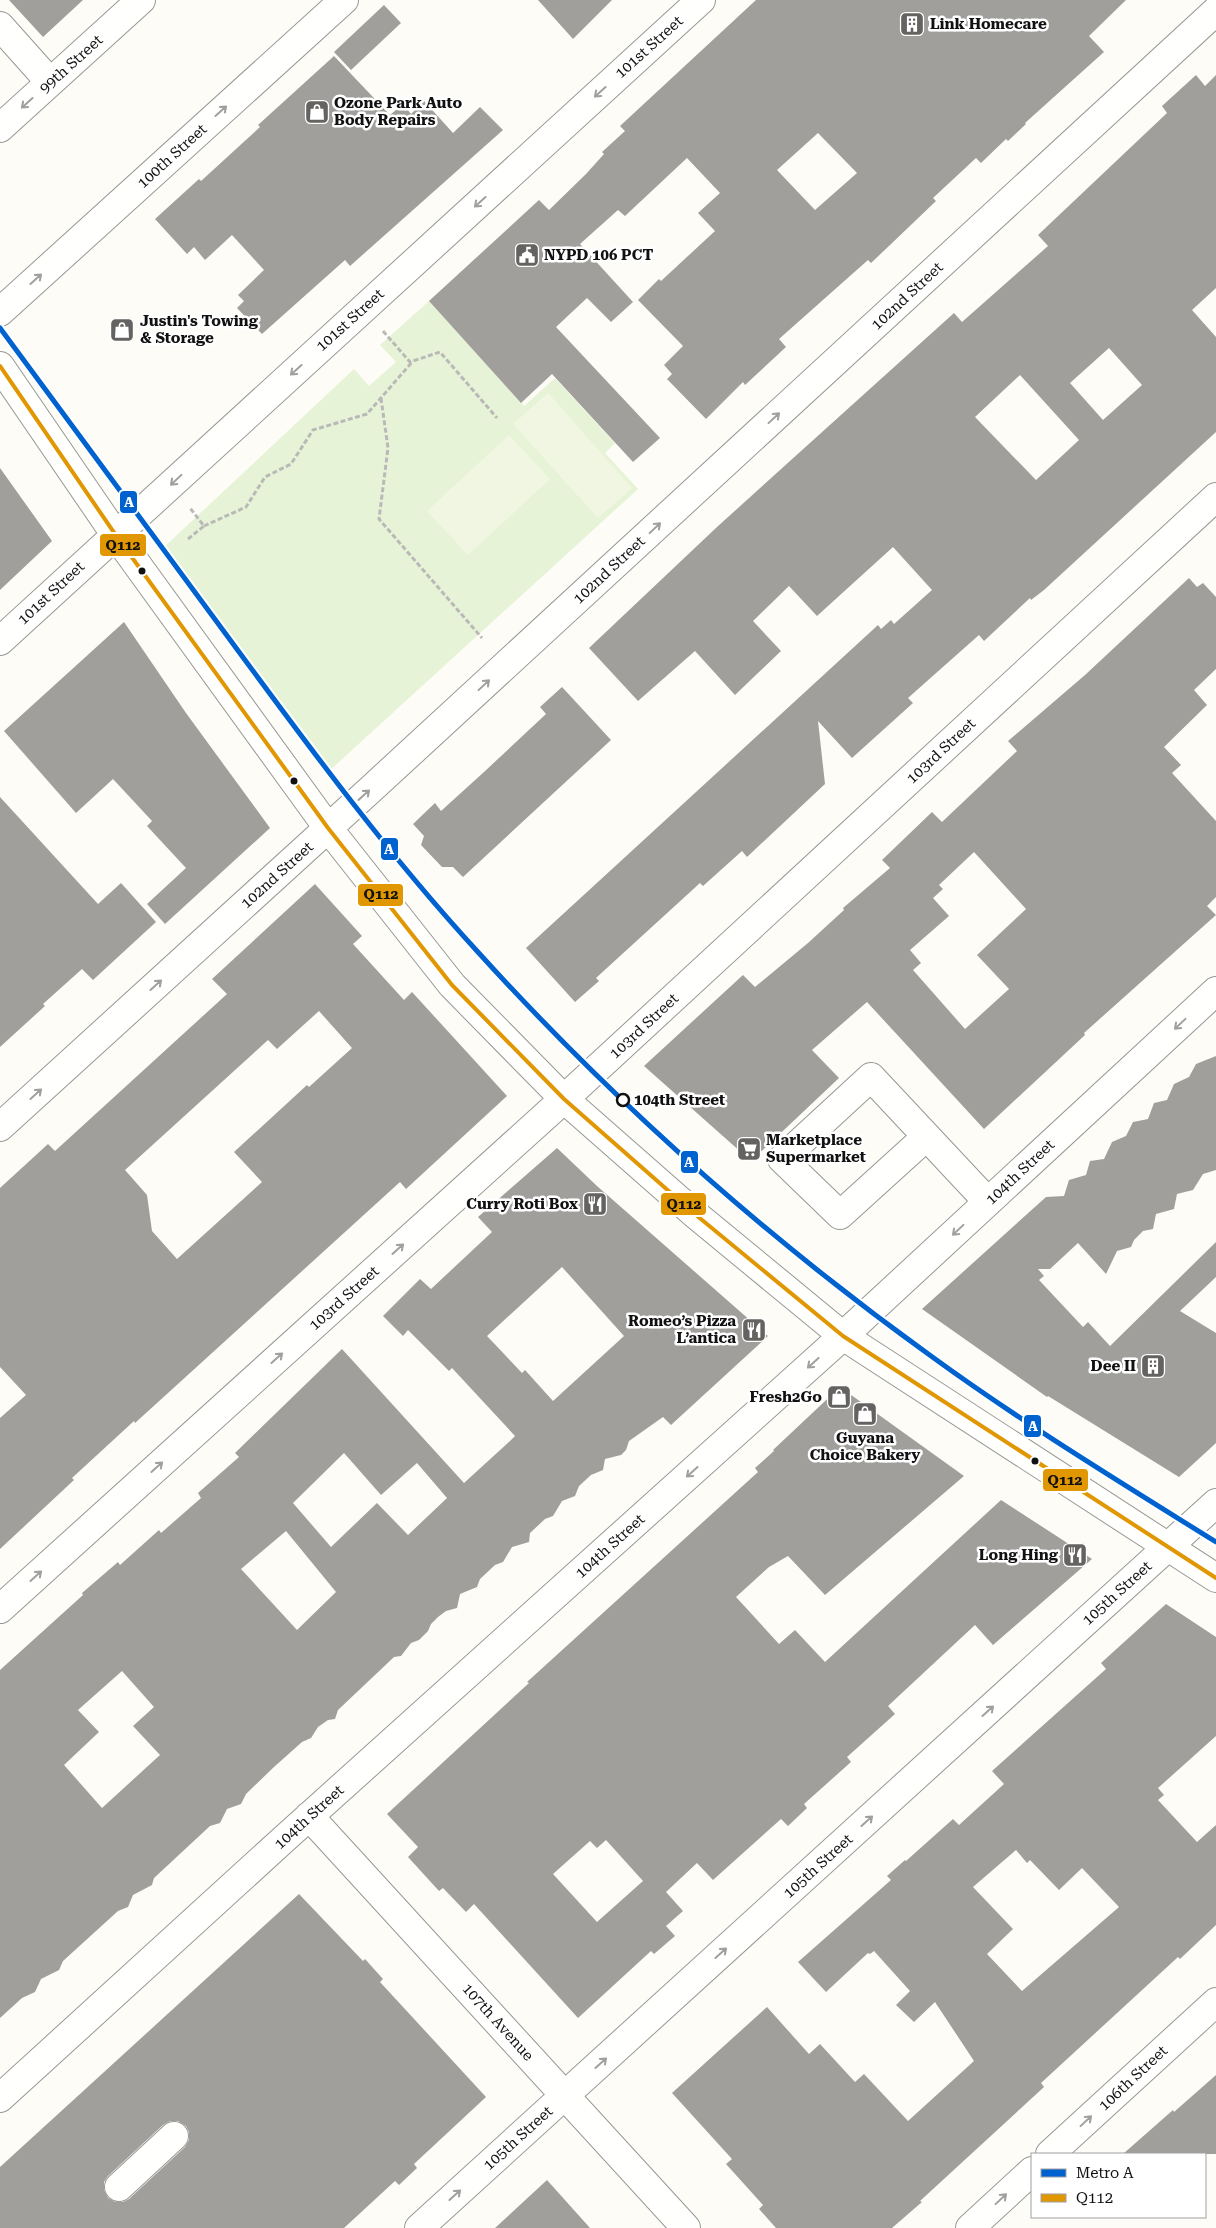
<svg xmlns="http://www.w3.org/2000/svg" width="1216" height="2228" font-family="'Roboto Serif',serif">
<rect width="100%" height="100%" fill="#fdfcf7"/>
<!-- green -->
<path fill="#e7f3d7" d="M 429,301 L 524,406 L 555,378 L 615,443 L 605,453 L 638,489 L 328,772 L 162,549 L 354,369 L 369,386 L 396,362 L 380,345 Z"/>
<!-- pitch -->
<path fill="#f0f6e1" d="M 548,393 L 632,488 L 598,518 L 513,424 Z
M 509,435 L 550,479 L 468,555 L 427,511 Z"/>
<!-- building -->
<path fill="#a19f9c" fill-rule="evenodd" d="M 9,0 L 83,0 L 43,37 Z
M 538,0 L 612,0 L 573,39 Z
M 756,0 L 1126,0 L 1089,36 L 1104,52 L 1025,123 L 1026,124 L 1008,141 L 1006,139 L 981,163 L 976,158 L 933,198 L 936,201 L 890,245 L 871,263 L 868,260 L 779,339 L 786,347 L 745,385 L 743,382 L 706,419 L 667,379 L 672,374 L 664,365 L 683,346 L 638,300 L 659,279 L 661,281 L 715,231 L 698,213 L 720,193 L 687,158 L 625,216 L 618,210 L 580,244 L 633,302 L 611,322 L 587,298 L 556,327 L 660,438 L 633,462 L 552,374 L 521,403 L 429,301 L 539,200 L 549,210 L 586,174 L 604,154 L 602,152 L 625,131 L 620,126 ZM 818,133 L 857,173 L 815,210 L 777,170 Z
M 384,5 L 401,23 L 351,70 L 334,52 Z
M 334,56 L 390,115 L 403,104 L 411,114 L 424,101 L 453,133 L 480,107 L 503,130 L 350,266 L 345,260 L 262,334 L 237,308 L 244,301 L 238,295 L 264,270 L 232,235 L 205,260 L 194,247 L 187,254 L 155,219 L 199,179 L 201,181 L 260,127 L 258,125 Z
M 1196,75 L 1205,86 L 1216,75 L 1216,288 L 1192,310 L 1216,337 L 1216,432 L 1044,590 L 1031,600 L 1030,598 L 984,641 L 979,635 L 935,674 L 908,698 L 913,703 L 852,758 L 818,721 L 825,784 L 747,857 L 742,851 L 703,886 L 700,883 L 596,978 L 599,981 L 575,1002 L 526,948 L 878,625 L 881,629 L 891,620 L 894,624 L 932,590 L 893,547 L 817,616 L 789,586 L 753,621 L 781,651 L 735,695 L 695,651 L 638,701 L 589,648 L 717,527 L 954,313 L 962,322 L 1048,246 L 1038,235 L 1167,113 L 1162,106 ZM 1109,348 L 1142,385 L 1103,420 L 1070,383 ZM 1020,375 L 1079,440 L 1036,480 L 975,417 Z
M 0,468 L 52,541 L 0,590 Z
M 1189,578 L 1197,587 L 1203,583 L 1216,597 L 1216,669 L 1194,690 L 1207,705 L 1164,747 L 1181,765 L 1172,773 L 1216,821 L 1216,897 L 1207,906 L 1216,915 L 1084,1033 L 1085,1035 L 984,1129 L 867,1002 L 812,1050 L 839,1078 L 751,1161 L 644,1066 L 743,975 L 755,987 L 808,943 L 844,910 L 843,908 L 890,868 L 882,860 L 932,812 L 942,822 L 1017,751 L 1008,741 L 1085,675 ZM 974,852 L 1026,909 L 977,955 L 1009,989 L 965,1029 L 913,970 L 921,963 L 910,950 L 949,916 L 933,898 L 943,889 L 939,885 Z
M 124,622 L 186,713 L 270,828 L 165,924 L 147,904 L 186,868 L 147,826 L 152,821 L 113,779 L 76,813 L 4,731 Z
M 562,687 L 611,740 L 463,877 L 453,867 L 442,867 L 421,845 L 424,836 L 413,824 L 435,803 L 441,811 L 484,772 L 546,714 L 540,707 Z
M 0,797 L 98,904 L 121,883 L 156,922 L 93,980 L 82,969 L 43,1004 L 45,1006 L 0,1047 Z
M 315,884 L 362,936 L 353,944 L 404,1000 L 412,992 L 507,1096 L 406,1189 L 400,1182 L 135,1423 L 134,1421 L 72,1478 L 74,1480 L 0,1549 L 0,1418 L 26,1395 L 0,1367 L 0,1188 L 48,1144 L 55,1151 L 227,994 L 212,979 ZM 319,1011 L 352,1048 L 309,1087 L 307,1085 L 234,1152 L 262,1182 L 177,1259 L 152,1231 L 147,1195 L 125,1170 L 268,1040 L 277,1049 Z
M 1216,1056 L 1216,1170 L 1203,1174 L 1193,1190 L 1177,1194 L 1174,1209 L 1156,1214 L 1153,1229 L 1143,1231 L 1134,1240 L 1131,1247 L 1117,1251 L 1106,1274 L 1078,1243 L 1050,1269 L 1038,1269 L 1044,1276 L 1039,1280 L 1083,1327 L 1088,1322 L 1110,1346 L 1216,1242 L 1216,1277 L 1180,1311 L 1216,1333 L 1216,1443 L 1179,1477 L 1048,1396 L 1047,1397 L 922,1309 L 1046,1197 L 1064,1196 L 1069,1180 L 1086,1175 L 1090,1161 L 1104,1159 L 1112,1142 L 1126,1136 L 1133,1122 L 1148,1119 L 1154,1103 L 1167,1100 L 1174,1084 L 1189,1077 L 1196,1064 Z
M 557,1148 L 597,1186 L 768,1336 L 671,1425 L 663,1417 L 629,1441 L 626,1450 L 621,1455 L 605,1459 L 603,1470 L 591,1475 L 579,1486 L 575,1496 L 562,1501 L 553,1516 L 545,1519 L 530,1533 L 529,1542 L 512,1547 L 503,1562 L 495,1565 L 480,1579 L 477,1587 L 460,1594 L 457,1608 L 446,1611 L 438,1617 L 431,1624 L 428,1631 L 419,1640 L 411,1643 L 401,1656 L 394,1657 L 338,1710 L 335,1719 L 328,1720 L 318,1727 L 311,1738 L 302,1742 L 274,1767 L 246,1794 L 241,1804 L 227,1809 L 220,1823 L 210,1826 L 154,1878 L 152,1885 L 133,1895 L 128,1907 L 118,1911 L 63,1961 L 59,1970 L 41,1979 L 35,1992 L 22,1998 L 0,2018 L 0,1670 L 83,1595 L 82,1593 L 118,1562 L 120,1565 L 159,1530 L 161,1533 L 201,1498 L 198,1493 L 239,1457 L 235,1453 L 342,1349 L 464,1483 L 510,1441 L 515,1436 L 452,1368 L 449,1371 L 408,1330 L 403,1336 L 383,1316 L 420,1279 L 431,1289 L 492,1232 L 478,1217 ZM 562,1267 L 624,1336 L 553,1401 L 525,1370 L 522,1373 L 487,1336 ZM 344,1453 L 381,1495 L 417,1463 L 447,1498 L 408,1535 L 377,1503 L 331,1547 L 293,1503 ZM 286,1531 L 336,1592 L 297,1630 L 241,1569 ZM 122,1671 L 154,1707 L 133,1726 L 160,1755 L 102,1808 L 64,1765 L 99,1732 L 78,1710 Z
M 840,1387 L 964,1476 L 825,1595 L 788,1556 L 769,1567 L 736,1597 L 779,1644 L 795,1630 L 825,1662 L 1001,1500 L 1092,1559 L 993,1645 L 975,1625 L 888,1706 L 895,1714 L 847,1757 L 851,1762 L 804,1804 L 807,1808 L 788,1826 L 781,1819 L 713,1880 L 697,1863 L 666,1892 L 683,1911 L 666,1926 L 675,1936 L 654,1954 L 651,1951 L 578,2018 L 474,1904 L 466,1912 L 443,1888 L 439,1891 L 408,1857 L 418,1847 L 387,1814 L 529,1683 L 527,1682 L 758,1472 L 755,1468 L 774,1451 L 773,1450 ZM 606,1840 L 643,1881 L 597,1922 L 553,1874 L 590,1841 L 597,1848 Z
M 1166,1604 L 1216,1637 L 1216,1736 L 1158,1788 L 1164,1795 L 1158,1800 L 1197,1842 L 1216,1825 L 1216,1925 L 1180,1959 L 1178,1957 L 1041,2083 L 1044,2087 L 920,2201 L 922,2202 L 892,2228 L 776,2228 L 759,2209 L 763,2205 L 726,2164 L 732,2159 L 672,2093 L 767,2007 L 809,2054 L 820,2044 L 855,2082 L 864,2074 L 908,2121 L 974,2061 L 935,2002 L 914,2022 L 896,2005 L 910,1991 L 874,1951 L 870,1954 L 868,1953 L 826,1992 L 798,1962 L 891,1880 L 887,1876 L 905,1860 L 906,1861 L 953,1819 L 959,1825 L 1004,1784 L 992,1771 L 1106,1669 L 1101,1663 ZM 1016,1850 L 1027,1863 L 1030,1860 L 1059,1890 L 1082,1868 L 1119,1907 L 1022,1991 L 987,1954 L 1013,1929 L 973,1887 Z
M 299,1894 L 363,1961 L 365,1959 L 383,1979 L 380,1982 L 486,2097 L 414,2164 L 417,2168 L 399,2185 L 395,2181 L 344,2228 L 0,2228 L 0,2167 ZM 170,2121 L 178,2121 L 186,2126 L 189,2132 L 189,2140 L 185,2147 L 129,2199 L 123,2202 L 115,2202 L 108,2198 L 104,2190 L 104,2182 L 108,2176 L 163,2125 Z
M 1216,2075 L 1216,2154 L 1123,2154 L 1173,2110 L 1174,2112 Z
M 547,2180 L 590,2228 L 495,2228 Z"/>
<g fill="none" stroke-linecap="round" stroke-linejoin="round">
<defs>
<path id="minor" d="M 0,26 L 50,82
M 0,128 L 141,0
M 0,312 L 344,0
M 0,366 L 115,534 L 328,828 L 452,985 L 564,1099 L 696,1215 L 843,1336 L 1216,1578
M 0,641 L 701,0
M 0,1127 L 370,790 L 1216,11
M 926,1137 L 840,1215 L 782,1159 L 871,1077 L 988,1202
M 0,1609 L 564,1099 L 1216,497
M 309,1816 L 686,2228
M 0,2098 L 284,1839 L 843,1336 L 1216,991
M 1050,2154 L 1216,2002
M 119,2187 L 174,2136
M 419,2228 L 1216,1503
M 970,2228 L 1032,2171"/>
</defs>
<!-- minor casing -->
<use href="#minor" stroke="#979795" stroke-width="30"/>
<!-- path -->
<path stroke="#b9b9b8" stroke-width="3" stroke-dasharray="5 2.5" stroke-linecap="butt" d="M 383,331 L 410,362 L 440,352 L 497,418
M 381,398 L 388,448 L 379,519 L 482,638
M 204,526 L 246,507 L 265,477 L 291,464 L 313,430 L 367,414 L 413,361
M 188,539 L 204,526 L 190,508"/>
<!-- minor -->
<use href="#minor" stroke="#fffffe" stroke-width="28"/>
<defs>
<path id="bus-1" d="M 0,366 L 115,534 L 328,828 L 452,985 L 564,1099 L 696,1215 L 843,1336 L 1216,1578"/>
</defs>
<!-- bus-1 casing -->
<use href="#bus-1" stroke="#fff" stroke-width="8"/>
<!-- bus-1 -->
<use href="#bus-1" stroke="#e09702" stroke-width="4"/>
<defs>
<path id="metro-1" d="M 0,328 C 76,431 152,534 228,637 C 307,744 386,852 477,951 C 613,1101 767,1238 931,1356 C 1023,1423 1120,1482 1216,1542"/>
</defs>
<!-- metro-1 casing -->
<use href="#metro-1" stroke="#fff" stroke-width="9"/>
<!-- metro-1 -->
<use href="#metro-1" stroke="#0062cf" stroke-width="5"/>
</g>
<!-- one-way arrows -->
<defs><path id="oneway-shaft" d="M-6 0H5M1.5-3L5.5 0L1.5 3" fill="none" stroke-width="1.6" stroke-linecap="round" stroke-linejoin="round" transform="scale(1.25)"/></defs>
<g stroke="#a0a09f">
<use href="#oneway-shaft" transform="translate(600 92) rotate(138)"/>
<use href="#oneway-shaft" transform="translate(27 103) rotate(138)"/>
<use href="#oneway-shaft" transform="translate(221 111) rotate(-42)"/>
<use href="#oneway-shaft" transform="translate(480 202) rotate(138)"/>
<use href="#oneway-shaft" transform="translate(36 279) rotate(-42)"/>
<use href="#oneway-shaft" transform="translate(296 370) rotate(138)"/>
<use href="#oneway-shaft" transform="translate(774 418) rotate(-43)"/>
<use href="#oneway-shaft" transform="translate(176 480) rotate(137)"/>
<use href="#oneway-shaft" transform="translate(655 528) rotate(-43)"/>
<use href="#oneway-shaft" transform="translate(484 685) rotate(-43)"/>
<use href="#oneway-shaft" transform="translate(364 795) rotate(-42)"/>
<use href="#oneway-shaft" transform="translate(156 985) rotate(-42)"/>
<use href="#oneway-shaft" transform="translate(1180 1024) rotate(137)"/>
<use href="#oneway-shaft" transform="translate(36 1094) rotate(-42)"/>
<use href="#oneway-shaft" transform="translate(958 1230) rotate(137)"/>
<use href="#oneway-shaft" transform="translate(398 1249) rotate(-42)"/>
<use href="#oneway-shaft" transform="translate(277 1358) rotate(-42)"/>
<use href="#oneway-shaft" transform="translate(813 1363) rotate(138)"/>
<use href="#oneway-shaft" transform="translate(157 1467) rotate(-42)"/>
<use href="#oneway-shaft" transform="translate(692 1472) rotate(138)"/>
<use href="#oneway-shaft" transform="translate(36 1576) rotate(-42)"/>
<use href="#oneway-shaft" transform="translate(988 1711) rotate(-42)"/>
<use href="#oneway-shaft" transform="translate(867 1821) rotate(-42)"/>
<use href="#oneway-shaft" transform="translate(721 1953) rotate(-42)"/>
<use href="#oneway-shaft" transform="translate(601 2063) rotate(-42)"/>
<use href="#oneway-shaft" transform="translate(1086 2121) rotate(-43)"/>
<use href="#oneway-shaft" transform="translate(455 2195) rotate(-42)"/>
<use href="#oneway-shaft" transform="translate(1001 2199) rotate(-43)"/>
</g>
<!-- icons -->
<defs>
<symbol id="building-square" viewBox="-11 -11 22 22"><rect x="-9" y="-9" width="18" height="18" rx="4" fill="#646362" stroke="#fff"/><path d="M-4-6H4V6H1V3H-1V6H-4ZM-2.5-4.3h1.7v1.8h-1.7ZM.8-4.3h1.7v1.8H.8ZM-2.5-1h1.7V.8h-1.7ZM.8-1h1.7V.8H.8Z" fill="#fff"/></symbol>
<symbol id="shop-square" viewBox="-11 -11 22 22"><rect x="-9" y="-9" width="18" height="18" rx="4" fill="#646362" stroke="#fff"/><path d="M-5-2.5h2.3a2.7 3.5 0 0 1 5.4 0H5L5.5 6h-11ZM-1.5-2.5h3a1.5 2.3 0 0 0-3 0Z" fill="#fff"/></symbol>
<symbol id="civic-square" viewBox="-11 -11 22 22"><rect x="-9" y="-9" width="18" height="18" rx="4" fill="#646362" stroke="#fff"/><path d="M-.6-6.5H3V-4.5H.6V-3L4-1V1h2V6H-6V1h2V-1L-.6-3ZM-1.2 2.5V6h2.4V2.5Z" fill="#fff"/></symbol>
<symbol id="supermarket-square" viewBox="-11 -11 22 22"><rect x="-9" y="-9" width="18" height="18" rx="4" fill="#646362" stroke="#fff"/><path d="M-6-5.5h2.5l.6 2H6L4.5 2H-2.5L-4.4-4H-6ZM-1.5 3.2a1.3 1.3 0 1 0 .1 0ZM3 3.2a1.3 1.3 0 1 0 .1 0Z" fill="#fff"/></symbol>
<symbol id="restaurant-square" viewBox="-11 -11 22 22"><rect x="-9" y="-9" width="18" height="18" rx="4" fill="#646362" stroke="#fff"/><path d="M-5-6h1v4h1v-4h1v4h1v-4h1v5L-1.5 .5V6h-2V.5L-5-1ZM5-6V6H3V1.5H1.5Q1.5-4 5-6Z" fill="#fff"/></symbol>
</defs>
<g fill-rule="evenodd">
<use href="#building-square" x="898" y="10" width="28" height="28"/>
<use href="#shop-square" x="303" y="98" width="28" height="28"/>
<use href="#civic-square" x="513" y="241" width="28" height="28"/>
<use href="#shop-square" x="108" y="316" width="28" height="28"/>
<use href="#supermarket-square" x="735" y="1135" width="28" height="28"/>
<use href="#restaurant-square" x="581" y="1190" width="28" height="28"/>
<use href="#restaurant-square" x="740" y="1316" width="28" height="28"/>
<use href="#building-square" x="1139" y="1352" width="28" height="28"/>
<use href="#shop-square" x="825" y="1383" width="28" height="28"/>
<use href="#shop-square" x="851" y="1400" width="28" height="28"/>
<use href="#restaurant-square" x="1061" y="1541" width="28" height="28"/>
</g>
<!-- markers -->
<g fill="#111" stroke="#fff" stroke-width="2">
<circle cx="142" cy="571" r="4.5"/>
<circle cx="294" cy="781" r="4.5"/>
<circle cx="1035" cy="1461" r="4.5"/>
</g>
<circle fill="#fff" stroke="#111" stroke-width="2.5" cx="623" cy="1100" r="6"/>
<g text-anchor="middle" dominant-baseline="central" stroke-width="5" stroke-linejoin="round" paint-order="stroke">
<!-- poi labels -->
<g font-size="15" font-weight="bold" fill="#111" stroke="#fff" text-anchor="start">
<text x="930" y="24">Link Homecare</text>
<text x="334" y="103">Ozone Park Auto<tspan x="334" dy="17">Body Repairs</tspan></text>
<text x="544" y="255">NYPD 106 PCT</text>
<text x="140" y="321">Justin's Towing<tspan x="140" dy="17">&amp; Storage</tspan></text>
<text x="766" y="1140">Marketplace<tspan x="766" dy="17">Supermarket</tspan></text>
<text x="578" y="1204" text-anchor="end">Curry Roti Box</text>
<text x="736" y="1321" text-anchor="end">Romeo’s Pizza<tspan x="736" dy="17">L’antica</tspan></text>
<text x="1136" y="1366" text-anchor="end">Dee II</text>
<text x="822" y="1397" text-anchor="end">Fresh2Go</text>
<text x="865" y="1438" text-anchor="middle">Guyana<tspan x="865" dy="17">Choice Bakery</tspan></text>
<text x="1058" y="1555" text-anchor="end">Long Hing</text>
</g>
<!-- street labels -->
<g font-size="15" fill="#111" stroke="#fff">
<text transform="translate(649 47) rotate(-42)">101st Street</text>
<text transform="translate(71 64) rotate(-42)">99th Street</text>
<text transform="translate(172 156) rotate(-42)">100th Street</text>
<text transform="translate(907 296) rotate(-43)">102nd Street</text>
<text transform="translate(350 320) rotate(-42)">101st Street</text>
<text transform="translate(609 570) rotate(-43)">102nd Street</text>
<text transform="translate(51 593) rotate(-43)">101st Street</text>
<text transform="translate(941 751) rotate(-43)">103rd Street</text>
<text transform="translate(277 875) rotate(-42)">102nd Street</text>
<text transform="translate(644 1026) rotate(-43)">103rd Street</text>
<text transform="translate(1020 1172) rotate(-43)">104th Street</text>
<text transform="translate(344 1298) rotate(-42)">103rd Street</text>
<text transform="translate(610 1546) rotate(-42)">104th Street</text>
<text transform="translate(1117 1593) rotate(-42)">105th Street</text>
<text transform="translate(309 1817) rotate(-42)">104th Street</text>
<text transform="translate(818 1866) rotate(-42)">105th Street</text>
<text transform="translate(498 2022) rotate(48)">107th Avenue</text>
<text transform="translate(1133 2078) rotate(-43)">106th Street</text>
<text transform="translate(518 2138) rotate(-42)">105th Street</text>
</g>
<!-- stop labels -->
<g font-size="15" font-weight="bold" fill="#111" stroke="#fff" text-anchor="start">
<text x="634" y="1100">104th Street</text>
</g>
</g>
<g stroke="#fff" stroke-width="2">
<rect x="119" y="490" width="19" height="24" rx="5" fill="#0062cf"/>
<rect x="99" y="533" width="48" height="24" rx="5" fill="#e09702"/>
<rect x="380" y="837" width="19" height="24" rx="5" fill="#0062cf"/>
<rect x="357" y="883" width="47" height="24" rx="5" fill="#e09702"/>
<rect x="680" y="1150" width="19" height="24" rx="5" fill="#0062cf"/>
<rect x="660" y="1192" width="47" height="24" rx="5" fill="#e09702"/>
<rect x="1023" y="1414" width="19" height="24" rx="5" fill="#0062cf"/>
<rect x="1042" y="1468" width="47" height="24" rx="5" fill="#e09702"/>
</g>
<g font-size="14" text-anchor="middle" font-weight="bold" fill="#fff">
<text x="129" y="507">A</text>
<text x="389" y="854">A</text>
<text x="689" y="1167">A</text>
<text x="1033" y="1431">A</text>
</g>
<g font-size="14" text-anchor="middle" font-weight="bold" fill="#111">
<text x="123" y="550">Q112</text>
<text x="381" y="899">Q112</text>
<text x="684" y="1209">Q112</text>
<text x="1065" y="1485">Q112</text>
</g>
<!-- legend -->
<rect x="1031" y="2153" width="175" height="65" fill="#ffffff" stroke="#a0a0a0"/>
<rect x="1041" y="2169" width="25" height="8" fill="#0062cf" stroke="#a0a0a0"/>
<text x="1076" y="2178" font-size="15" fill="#111111">Metro A</text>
<rect x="1041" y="2194" width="25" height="8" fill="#e09702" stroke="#a0a0a0"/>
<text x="1076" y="2203" font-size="15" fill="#111111">Q112</text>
</svg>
